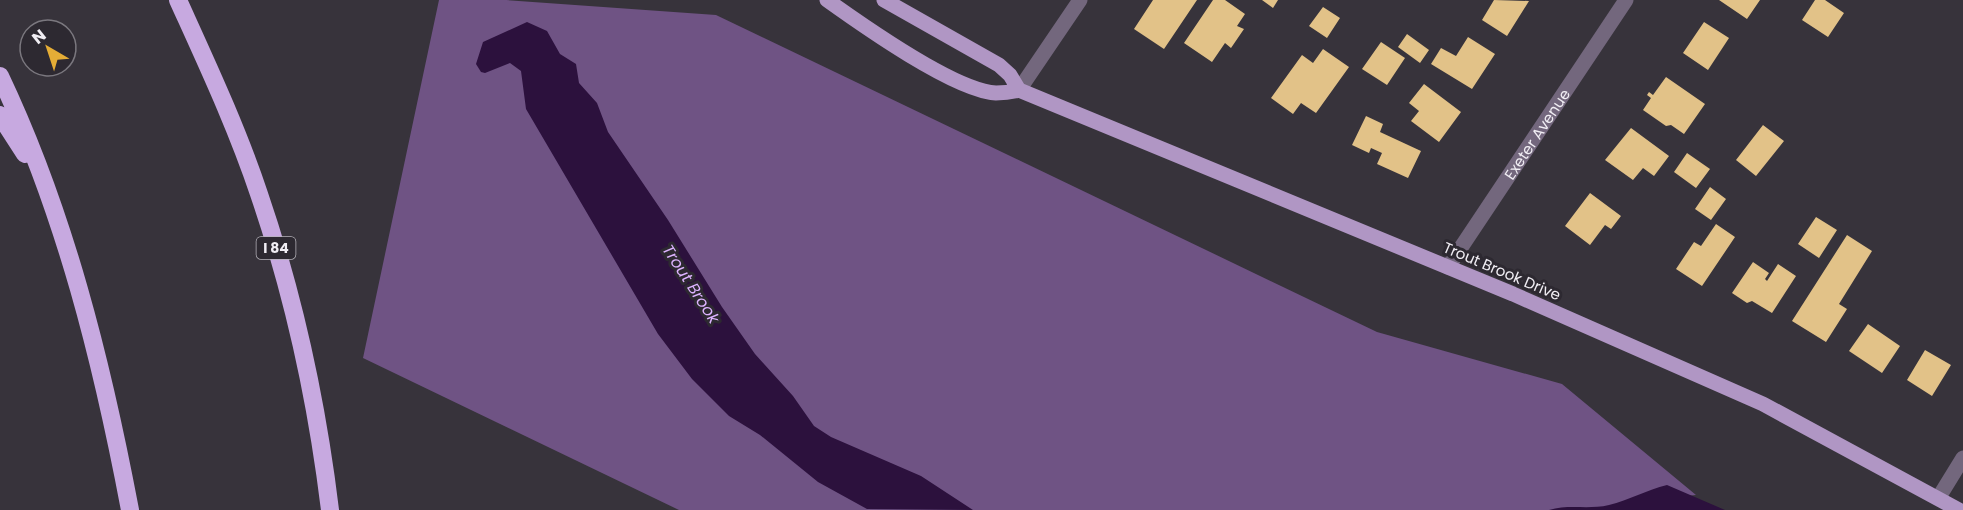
<svg xmlns="http://www.w3.org/2000/svg" width="1963" height="510" font-family="Poppins,sans-serif">
<rect width="100%" height="100%" fill="#37333b"/>
<!-- forest -->
<path fill="#6f5384" d="M 439,0 L 506,0 L 716,15 L 1377,332 L 1562,384 L 1696,495 L 1627,502 L 1606,510 L 679,510 L 363,358 Z"/>
<!-- water -->
<path fill="#2c113d" d="M 527,22 L 547,31 L 560,54 L 576,64 L 579,83 L 597,103 L 608,132 L 668,220 L 722,307 L 755,354 L 793,396 L 814,426 L 831,437 L 921,476 L 973,510 L 867,509 L 818,482 L 760,435 L 729,416 L 692,379 L 658,334 L 526,109 L 521,71 L 510,63 L 485,73 L 481,72 L 476,64 L 483,42 Z
M 1667,485 L 1725,510 L 1549,510 C 1569,504 1588,510 1609,505 C 1629,500 1647,490 1667,485 Z"/>
<!-- building -->
<path fill="#e2c288" d="M 1153,0 L 1197,0 L 1164,49 L 1134,29 Z
M 1213,0 L 1225,0 L 1245,14 L 1237,26 L 1244,29 L 1231,48 L 1225,43 L 1212,62 L 1184,43 Z
M 1262,0 L 1278,0 L 1273,8 Z
M 1494,0 L 1529,1 L 1507,36 L 1482,20 Z
M 1719,0 L 1760,0 L 1747,19 Z
M 1815,0 L 1825,0 L 1844,13 L 1828,37 L 1802,20 Z
M 1323,7 L 1340,18 L 1327,38 L 1309,26 Z
M 1704,22 L 1729,38 L 1708,70 L 1683,53 Z
M 1407,34 L 1429,50 L 1420,63 L 1398,47 Z
M 1468,37 L 1495,54 L 1472,89 L 1431,64 L 1441,48 L 1456,56 Z
M 1381,42 L 1405,58 L 1387,85 L 1362,69 Z
M 1323,49 L 1349,67 L 1316,113 L 1301,103 L 1293,114 L 1271,98 L 1302,55 L 1313,63 Z
M 1666,77 L 1705,104 L 1684,134 L 1671,125 L 1666,126 L 1643,110 L 1651,98 L 1647,95 L 1649,92 L 1653,95 Z
M 1424,84 L 1461,112 L 1439,142 L 1411,121 L 1419,111 L 1409,103 Z
M 1366,116 L 1383,124 L 1380,132 L 1421,151 L 1408,178 L 1377,164 L 1382,153 L 1371,148 L 1369,153 L 1352,145 Z
M 1763,125 L 1784,141 L 1756,176 L 1736,160 Z
M 1631,128 L 1669,156 L 1654,176 L 1643,168 L 1633,180 L 1605,160 Z
M 1687,153 L 1710,169 L 1696,188 L 1674,172 Z
M 1710,187 L 1726,199 L 1711,220 L 1695,209 Z
M 1590,193 L 1621,216 L 1611,229 L 1605,225 L 1590,245 L 1565,226 Z
M 1816,217 L 1837,230 L 1819,258 L 1798,244 Z
M 1716,224 L 1735,237 L 1702,286 L 1676,269 L 1694,242 L 1701,246 Z
M 1847,235 L 1872,251 L 1839,304 L 1847,309 L 1826,342 L 1792,321 Z
M 1753,262 L 1769,273 L 1765,279 L 1767,281 L 1778,264 L 1796,276 L 1772,313 L 1752,301 L 1747,303 L 1732,293 Z
M 1868,324 L 1900,346 L 1882,373 L 1849,351 Z
M 1925,350 L 1951,365 L 1932,396 L 1907,380 Z"/>
<g fill="none" stroke-linecap="round" stroke-linejoin="round">
<!-- minor -->
<g stroke="#73677d" stroke-width="15">
<path d="M 1019,90 L 1080,0"/>
<path id="s1" d="M 1448,267 L 1626,0"/>
<path d="M 1939,497 L 1963,458"/>
</g>
<!-- major -->
<path stroke="#b096c4" stroke-width="15" d="M 827,0 C 862,25 955,91 996,93 C 1004,93 1012,92 1019,90 L 1513,294 L 1763,404 L 1959,510
M 884,0 L 999,65 L 1010,75 L 1019,90"/>
<!-- highway -->
<path stroke="#c7a9e0" stroke-width="18" d="M 178,0 C 207,64 237,128 259,194 C 294,296 317,403 330,510
M 0,76 C 65,213 102,362 130,510
M 0,115 L 25,154"/>
</g>
<g text-anchor="middle" dominant-baseline="central" stroke-width="6" stroke-linejoin="round" paint-order="stroke">
<!-- shield labels -->
<rect fill="#2d2931" stroke="#b6b3ba" stroke-width="1.5" x="256.5" y="237" width="39" height="22" rx="4.5"/>
<g font-size="14" font-weight="bold" fill="#f1eef4">
<text x="276" y="248">I 84</text>
</g>
<!-- street labels -->
<g font-size="15" fill="#f1eef4" stroke="#2d2931">
<text stroke="none"><textPath href="#s1" startOffset="160">Exeter Avenue</textPath></text>
<text transform="translate(1502 271) rotate(23)">Trout Brook Drive</text>
</g>
<!-- water labels -->
<g font-size="16" font-style="italic" fill="#ddb3ff" stroke="#2d2931">
<text transform="translate(691 284) rotate(57)">Trout Brook</text>
</g>
</g>
<!-- north arrow -->
<g transform="translate(48 48) rotate(321)"><circle r="28" fill="#2d2931" stroke="#7b787f" stroke-width="1.5"/>
<path d="M0-4.5L10 22L0 15L-10 22Z" fill="#e5ad36"/>
<text y="-9" font-size="16" font-weight="bold" text-anchor="middle" fill="#f1eef4">N</text>
</g>
</svg>
